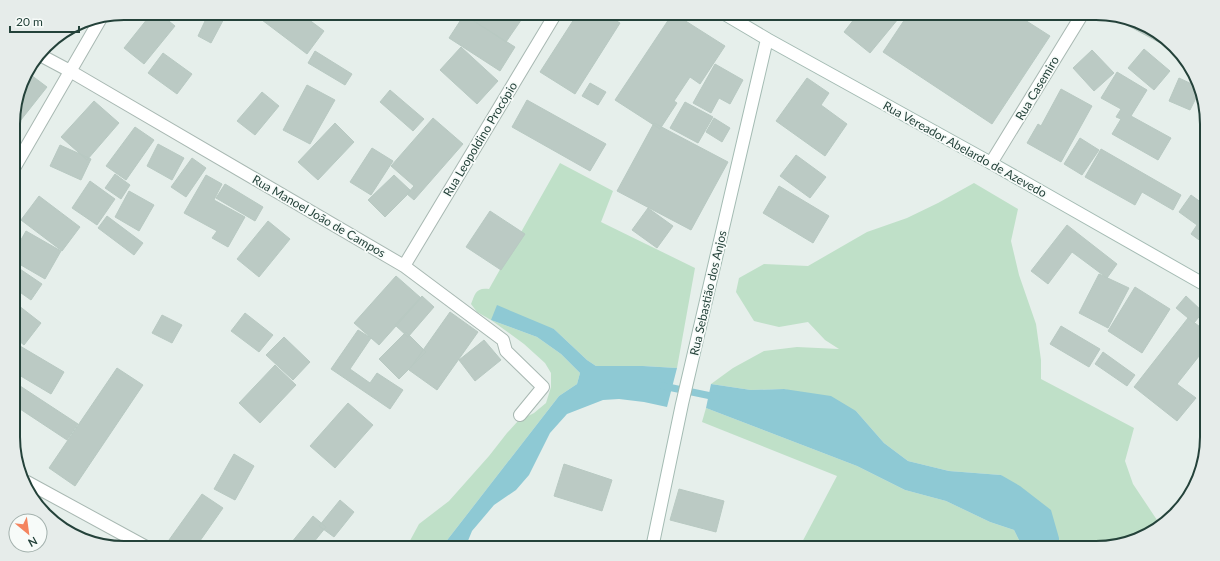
<svg xmlns="http://www.w3.org/2000/svg" width="1220" height="561" font-family="Lato,sans-serif">
<rect width="100%" height="100%" fill="#e6efeb"/>
<!-- green -->
<path fill="#bfe0c8" d="M 560,163 L 613,191 L 601,222 L 695,268 L 677,368 L 643,366 L 596,366 L 587,360 L 554,329 L 491,320 L 537,337 L 561,354 L 580,373 L 577,384 L 559,396 L 441,548 L 406,548 L 419,524 L 449,501 L 489,456 L 507,433 L 518,421 L 534,413 L 546,403 L 551,387 L 551,373 L 545,363 L 524,344 L 491,320 L 477,312 L 471,304 C 475,294 476,287 489,289 Z
M 974,183 L 1018,209 L 1011,241 L 1019,275 L 1036,324 L 1041,360 L 1041,379 L 1134,428 L 1125,461 L 1133,484 L 1161,526 L 1158,529 L 1103,548 L 1059,548 L 1058,538 L 1001,475 L 949,471 L 908,461 L 884,443 L 856,411 L 784,389 L 751,390 L 711,384 L 733,368 L 764,351 L 797,347 L 839,349 L 825,340 L 808,322 L 779,327 L 754,321 L 736,292 L 739,278 L 764,264 L 808,266 L 867,232 L 907,218 L 938,203 Z
M 706,408 L 857,466 L 905,490 L 946,501 L 990,522 L 1014,530 L 1023,548 L 799,548 L 837,476 L 702,422 Z"/>
<!-- water -->
<path fill="#8ec9d4" d="M 497,305 L 554,329 L 587,360 L 596,366 L 643,366 L 677,368 L 667,407 L 644,402 L 619,399 L 603,400 L 567,414 L 550,433 L 529,475 L 516,490 L 494,505 L 472,531 L 465,548 L 441,548 L 559,396 L 577,384 L 580,373 L 561,354 L 537,337 L 491,320 Z
M 711,384 L 751,390 L 784,389 L 831,396 L 856,411 L 884,443 L 908,461 L 949,471 L 1001,475 L 1020,486 L 1051,510 L 1059,538 L 1059,548 L 1023,548 L 1014,530 L 990,522 L 946,501 L 905,490 L 857,466 L 706,408 Z"/>
<g fill="none" stroke-linecap="round" stroke-linejoin="round">
<!-- stream -->
<path stroke="#8ec9d4" stroke-width="7" d="M 663,386 L 716,397"/>
</g>
<!-- building -->
<path fill="#bbcac4" stroke="#b8c9c2" d="M 152,13 L 159,13 L 175,26 L 144,64 L 124,48 Z
M 189,13 L 227,13 L 211,43 L 198,36 L 205,21 Z
M 268,13 L 300,13 L 324,31 L 307,54 L 262,20 Z
M 410,13 L 424,13 L 419,20 Z
M 462,13 L 526,13 L 506,42 Z
M 578,13 L 604,13 L 620,23 L 575,94 L 540,72 Z
M 673,13 L 725,46 L 700,84 L 690,77 L 674,101 L 677,103 L 660,129 L 615,100 Z
M 859,13 L 903,13 L 870,53 L 844,32 Z
M 909,13 L 1014,13 L 1050,36 L 992,124 L 883,52 Z
M 464,15 L 515,47 L 500,71 L 449,38 Z
M 1128,19 L 1139,22 L 1166,42 L 1164,45 L 1125,24 Z
M 461,47 L 498,81 L 477,104 L 440,70 Z
M 1144,49 L 1170,71 L 1154,90 L 1128,68 Z
M 1092,50 L 1114,73 L 1094,91 L 1073,68 Z
M 315,51 L 352,74 L 345,85 L 308,63 Z
M 163,53 L 192,74 L 177,94 L 148,73 Z
M 715,64 L 743,80 L 730,104 L 719,98 L 711,113 L 693,103 Z
M 27,72 L 47,87 L 13,130 L 13,117 L 25,75 Z
M 1117,72 L 1147,90 L 1131,116 L 1171,138 L 1158,160 L 1112,134 L 1121,119 L 1116,117 L 1121,109 L 1101,98 Z
M 807,78 L 829,93 L 821,105 L 847,124 L 825,156 L 776,121 Z
M 1179,78 L 1196,86 L 1199,92 L 1190,110 L 1169,101 Z
M 590,83 L 606,92 L 598,105 L 582,96 Z
M 307,85 L 335,100 L 310,144 L 283,130 Z
M 1061,89 L 1092,106 L 1061,162 L 1027,143 L 1038,124 L 1041,126 Z
M 390,90 L 424,119 L 413,131 L 380,102 Z
M 262,92 L 279,106 L 255,135 L 237,121 Z
M 527,100 L 606,144 L 590,171 L 512,127 Z
M 94,101 L 119,123 L 87,160 L 61,137 Z
M 685,102 L 713,117 L 698,143 L 670,128 Z
M 433,118 L 463,144 L 414,200 L 407,194 L 414,186 L 391,166 Z
M 714,118 L 730,128 L 722,142 L 706,132 Z
M 335,123 L 354,142 L 318,180 L 298,162 Z
M 654,123 L 728,162 L 691,230 L 617,191 Z
M 135,127 L 154,140 L 126,180 L 106,166 Z
M 1080,138 L 1099,150 L 1082,175 L 1064,164 Z
M 158,144 L 184,158 L 172,180 L 147,166 Z
M 60,145 L 91,159 L 81,180 L 50,166 Z
M 372,148 L 393,161 L 371,195 L 350,182 Z
M 1101,149 L 1181,195 L 1173,210 L 1142,192 L 1135,205 L 1085,177 Z
M 796,155 L 826,177 L 810,198 L 780,176 Z
M 192,158 L 206,168 L 186,197 L 171,187 Z
M 115,174 L 130,185 L 121,199 L 105,188 Z
M 206,175 L 222,184 L 214,200 L 245,217 L 228,247 L 212,238 L 217,231 L 184,213 Z
M 394,175 L 411,191 L 385,217 L 368,200 Z
M 90,181 L 115,199 L 97,225 L 72,208 Z
M 225,184 L 263,207 L 255,221 L 216,198 Z
M 779,186 L 829,216 L 813,243 L 763,213 Z
M 129,191 L 154,205 L 139,231 L 115,217 Z
M 1191,195 L 1206,206 L 1206,245 L 1191,234 L 1197,225 L 1179,212 Z
M 39,196 L 80,227 L 62,251 L 21,220 Z
M 648,208 L 673,226 L 657,248 L 632,230 Z
M 490,211 L 525,234 L 501,270 L 466,247 Z
M 107,216 L 143,243 L 134,255 L 98,228 Z
M 268,221 L 290,239 L 259,277 L 237,259 Z
M 1067,225 L 1117,264 L 1107,278 L 1072,252 L 1048,284 L 1031,271 Z
M 26,231 L 61,251 L 45,279 L 14,261 L 14,252 Z
M 14,265 L 42,284 L 31,300 L 14,288 Z
M 1099,274 L 1129,288 L 1108,328 L 1079,313 Z
M 396,276 L 421,298 L 379,345 L 354,323 Z
M 1135,287 L 1170,309 L 1142,353 L 1108,331 Z
M 422,296 L 434,307 L 408,337 L 395,325 Z
M 1186,296 L 1203,312 L 1194,323 L 1176,308 Z
M 14,302 L 41,323 L 24,345 L 14,337 Z
M 450,312 L 478,332 L 437,390 L 409,370 Z
M 245,313 L 273,335 L 259,352 L 231,331 Z
M 162,315 L 182,325 L 172,343 L 152,333 Z
M 1188,318 L 1207,332 L 1207,346 L 1177,384 L 1196,398 L 1177,421 L 1134,387 Z
M 1061,326 L 1100,349 L 1089,367 L 1050,344 Z
M 358,330 L 371,338 L 350,369 L 370,383 L 377,373 L 403,390 L 390,409 L 331,369 Z
M 406,332 L 426,352 L 399,379 L 379,359 Z
M 284,337 L 310,362 L 293,380 L 266,355 Z
M 484,340 L 501,360 L 475,381 L 459,360 Z
M 20,346 L 64,372 L 51,394 L 14,372 L 14,356 Z
M 1103,352 L 1135,375 L 1127,386 L 1095,364 Z
M 275,365 L 296,385 L 260,423 L 239,403 Z
M 117,368 L 143,385 L 75,486 L 49,468 Z
M 14,382 L 78,424 L 67,440 L 14,405 Z
M 348,403 L 373,425 L 335,468 L 310,446 Z
M 234,454 L 254,466 L 235,500 L 214,489 Z
M 564,464 L 612,480 L 602,511 L 554,496 Z
M 679,489 L 724,501 L 716,532 L 670,520 Z
M 202,494 L 223,508 L 195,548 L 180,548 L 169,540 Z
M 340,500 L 354,512 L 334,537 L 319,526 Z
M 313,516 L 326,527 L 309,548 L 287,548 Z
M 315,541 L 326,548 L 310,548 Z"/>
<g fill="none" stroke-linecap="round" stroke-linejoin="round">
<defs>
<path id="street" d="M 40,55 L 70,71 L 404,266 L 503,340 L 506,351 L 543,387 L 520,415
M 991,163 L 1083,13
M 13,170 L 101,18
M 404,266 L 556,13
M 27,482 L 148,548"/>
<path id="secondary" d="M 723,13 L 767,39 L 991,163 L 1207,286
M 652,548 L 682,404 L 767,39"/>
</defs>
<!-- street casing -->
<use href="#street" stroke="#a8b8b2" stroke-width="14"/>
<!-- secondary casing -->
<use href="#secondary" stroke="#a4bbb3" stroke-width="14"/>
<!-- street -->
<use href="#street" stroke="#fff" stroke-width="12"/>
<!-- secondary -->
<use href="#secondary" stroke="#fff" stroke-width="12"/>
</g>
<g text-anchor="middle" dominant-baseline="central" stroke-width="3.5" stroke-linejoin="round" paint-order="stroke">
<!-- street labels -->
<g font-size="12" fill="#24423a" stroke="#f7fbf9">
<text transform="translate(1037 88) rotate(-59)">Rua Casemiro</text>
<text transform="translate(480 139) rotate(-59)">Rua Leopoldino Procópio</text>
<text transform="translate(965 149) rotate(29)">Rua Vereador Abelardo de Azevedo</text>
<text transform="translate(319 216) rotate(30)">Rua Manoel João de Campos</text>
<text transform="translate(708 293) rotate(-77)">Rua Sebastião dos Anjos</text>
</g>
</g>
<!-- crop -->
<path d="M0 0H1220V561H0ZM124 20H1096A104 104 0 0 1 1200 124V437A104 104 0 0 1 1096 541H124A104 104 0 0 1 20 437V124A104 104 0 0 1 124 20Z" fill="#e6ecea" fill-rule="evenodd"/>
<path fill="none" stroke="#24423a" stroke-width="2" d="M124 20H1096A104 104 0 0 1 1200 124V437A104 104 0 0 1 1096 541H124A104 104 0 0 1 20 437V124A104 104 0 0 1 124 20Z"/>
<!-- north arrow -->
<g transform="translate(28 533) rotate(151)"><circle r="19" fill="#f7fbf9" stroke="#a3b1ad"/>
<path d="M0-3L7 15L0 10L-7 15Z" fill="#f4845f"/>
<text y="-6" font-size="11" font-weight="bold" text-anchor="middle" fill="#24423a">N</text>
</g>
<!-- scale -->
<path d="M10 26v6h69v-6" fill="none" stroke="#24423a" stroke-width="2"/>
<text x="16" y="26" font-size="12" fill="#24423a" stroke="#f7fbf9" stroke-width="3" paint-order="stroke">20 m</text>
</svg>
